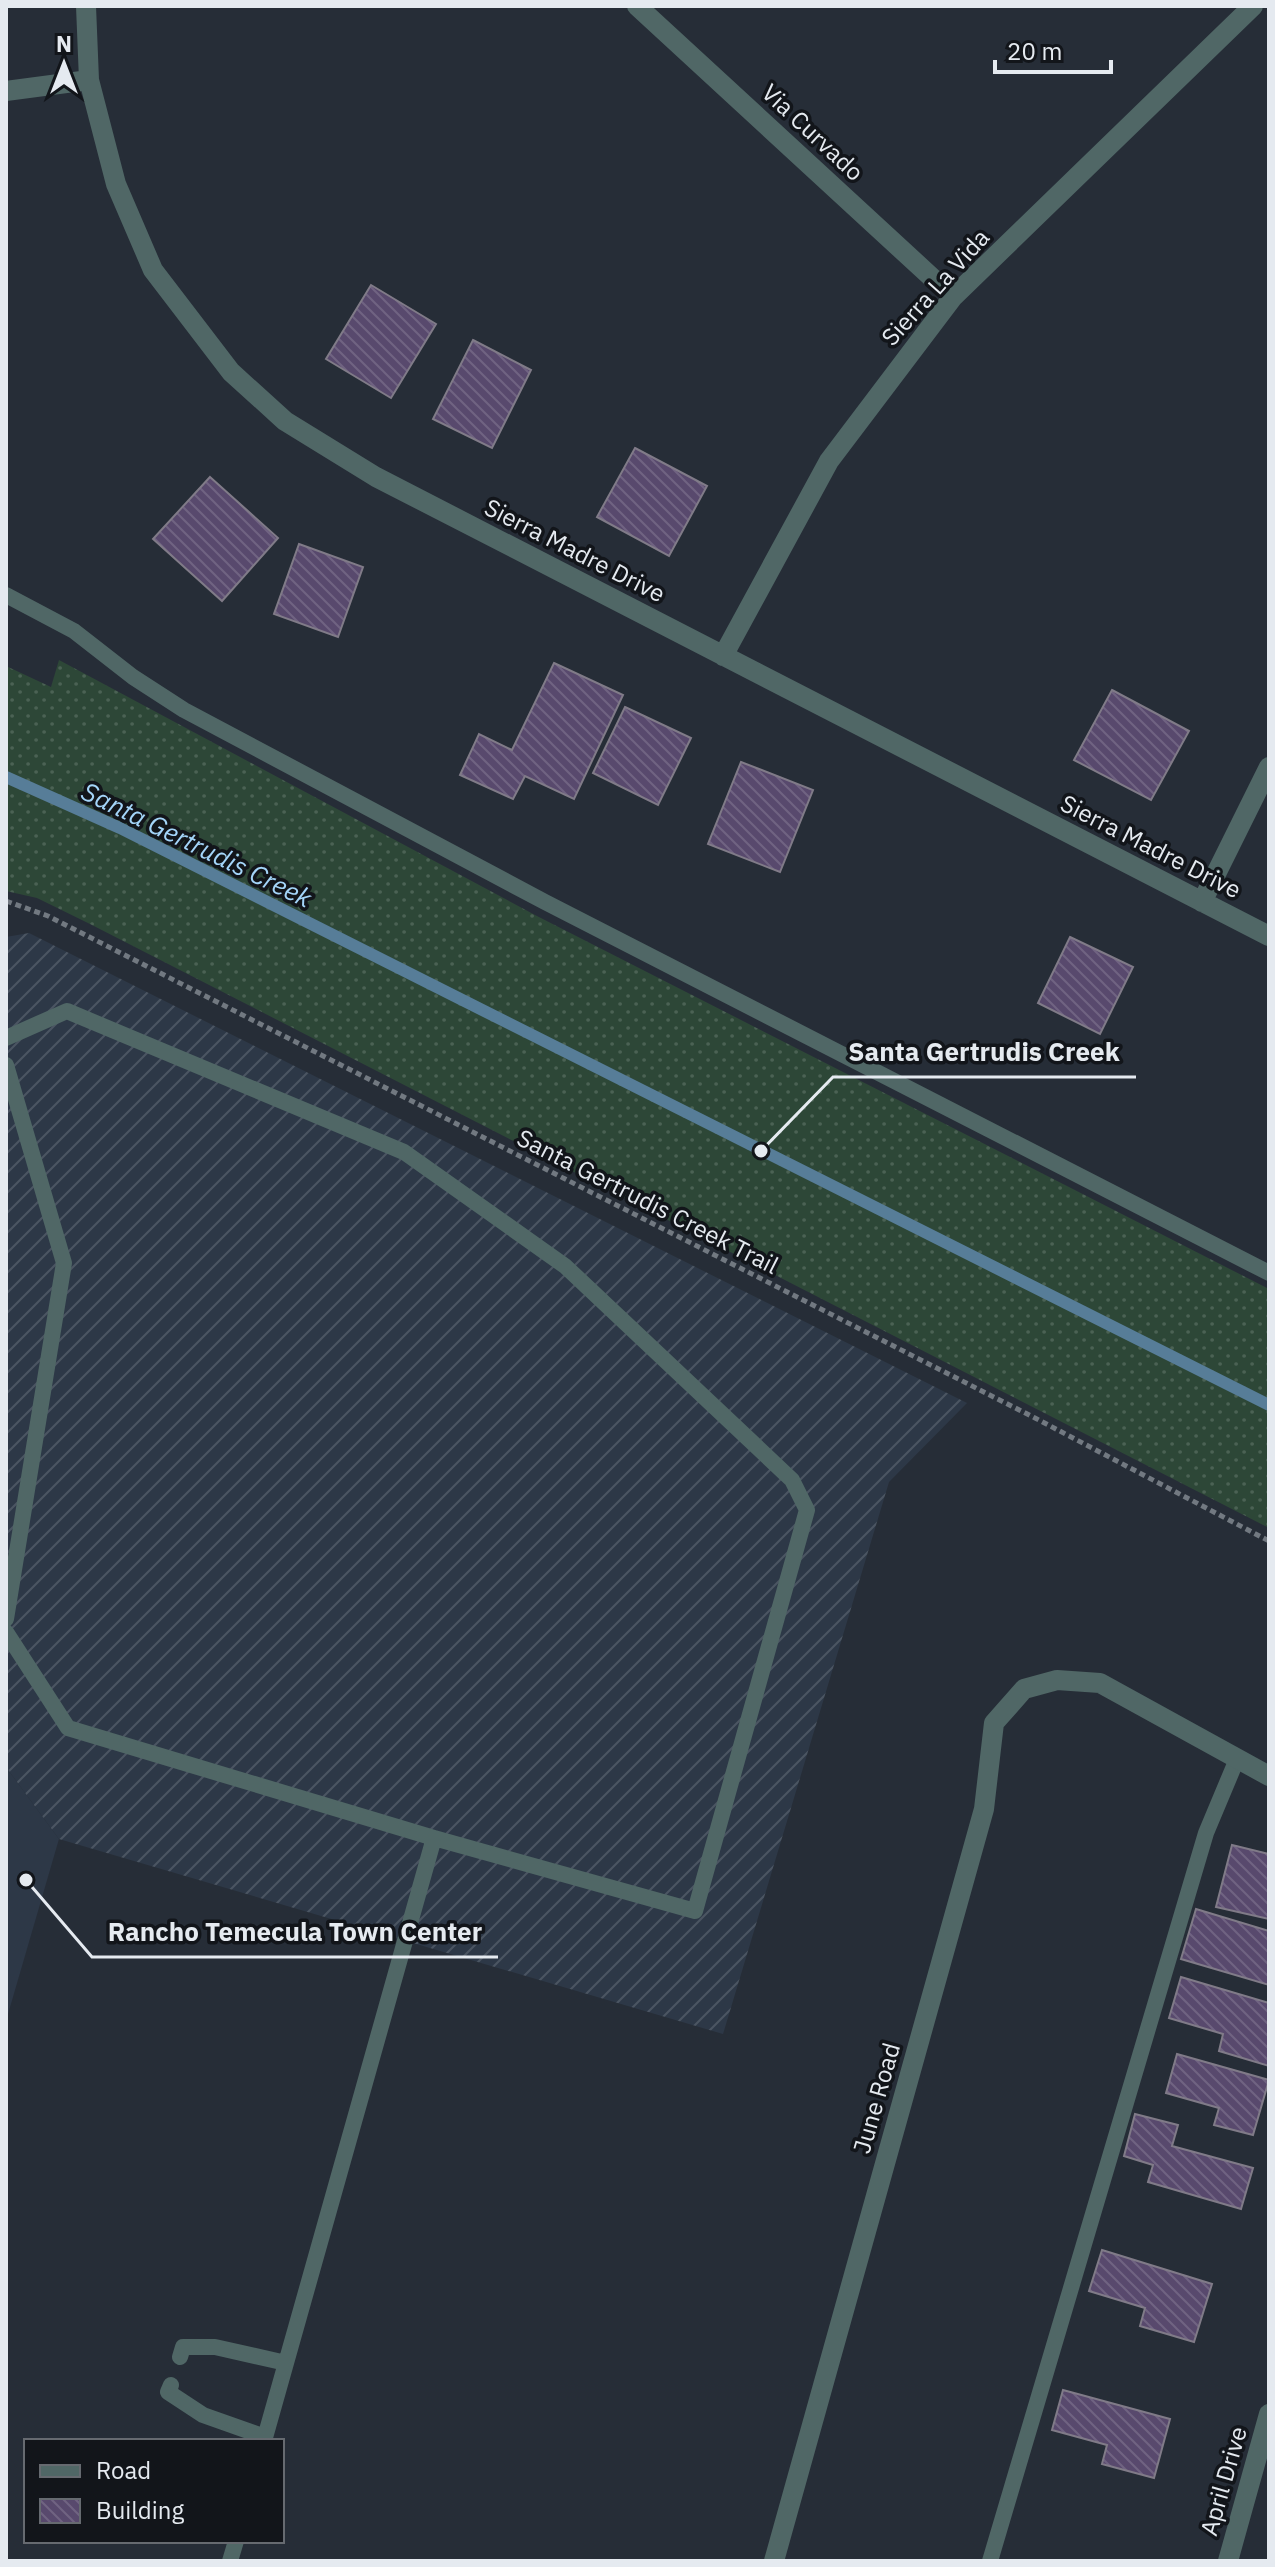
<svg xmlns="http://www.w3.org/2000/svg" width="1275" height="2567" font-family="'IBM Plex Sans',sans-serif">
<defs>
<pattern id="industrial-furrows" width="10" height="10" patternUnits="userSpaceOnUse" patternTransform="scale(2)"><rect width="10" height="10" fill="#2d3847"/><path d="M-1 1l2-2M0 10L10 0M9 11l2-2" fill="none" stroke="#4b5562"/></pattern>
<pattern id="grass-dots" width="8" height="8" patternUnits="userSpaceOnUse" patternTransform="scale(2)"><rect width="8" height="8" fill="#2d4737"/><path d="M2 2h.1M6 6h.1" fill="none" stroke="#4b6254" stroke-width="1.8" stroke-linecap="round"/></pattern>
<pattern id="building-back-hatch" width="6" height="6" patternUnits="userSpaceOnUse" patternTransform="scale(2)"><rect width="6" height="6" fill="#58496d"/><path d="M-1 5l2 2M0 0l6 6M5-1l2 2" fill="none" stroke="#706382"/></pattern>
</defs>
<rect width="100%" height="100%" fill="#262d37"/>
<!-- built -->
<path fill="#2d3847" d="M 6,1767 L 59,1839 L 6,2021 Z"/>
<!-- industrial -->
<path fill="url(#industrial-furrows)" d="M 29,933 L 967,1403 L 889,1482 L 723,2034 L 59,1839 L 6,1767 L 6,937 Z"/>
<!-- grass -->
<path fill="url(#grass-dots)" d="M 59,660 L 535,915 L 1269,1289 L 1269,1528 L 90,924 L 37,898 L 6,891 L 6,666 L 51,687 Z"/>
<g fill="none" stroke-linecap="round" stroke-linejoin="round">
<!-- stream -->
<path stroke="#577d98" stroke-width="12" d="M 6,777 L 120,828 L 1269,1405"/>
</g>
<!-- building -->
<path fill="url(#building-back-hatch)" stroke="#807b88" stroke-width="2" d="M 371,285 L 436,324 L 391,398 L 326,359 Z
M 473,340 L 531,370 L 492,448 L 433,419 Z
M 635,448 L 707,486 L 669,556 L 597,517 Z
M 210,477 L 278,538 L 222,601 L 153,539 Z
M 299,544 L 363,567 L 338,637 L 274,614 Z
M 554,663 L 623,695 L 574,799 L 525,776 L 513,799 L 460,775 L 479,734 L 512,750 Z
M 1112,690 L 1189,731 L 1151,800 L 1074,760 Z
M 625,707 L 691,738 L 658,805 L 593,773 Z
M 741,762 L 813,790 L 780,872 L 708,844 Z
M 1070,937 L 1133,967 L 1100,1034 L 1038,1003 Z
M 1232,1845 L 1269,1854 L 1269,1919 L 1216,1907 Z
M 1196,1909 L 1269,1931 L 1269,1985 L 1181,1959 Z
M 1181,1977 L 1269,2003 L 1269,2066 L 1219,2051 L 1223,2034 L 1169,2018 Z
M 1177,2054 L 1269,2080 L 1253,2135 L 1214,2125 L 1219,2108 L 1166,2093 Z
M 1135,2114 L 1178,2125 L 1172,2146 L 1253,2168 L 1241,2209 L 1148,2182 L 1153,2165 L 1124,2156 Z
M 1102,2250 L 1212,2284 L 1194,2342 L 1140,2326 L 1145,2308 L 1089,2291 Z
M 1063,2390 L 1170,2419 L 1154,2478 L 1102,2464 L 1107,2445 L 1052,2430 Z"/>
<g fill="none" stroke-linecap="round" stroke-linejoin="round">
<!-- path -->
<path stroke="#727981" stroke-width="5" stroke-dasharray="6 4" stroke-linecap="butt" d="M 6,901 L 48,916 L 1035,1418 L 1269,1541"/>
<!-- service -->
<path stroke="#506766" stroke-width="16" d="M 6,595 L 74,631 L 133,677 L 184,710 L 545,902 L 1269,1273
M 6,1038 L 67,1011 L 404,1152 L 565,1266 L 792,1480 L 807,1510 L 695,1911 L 434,1838 L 68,1728 L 6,1632
M 6,1065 L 64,1263 L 6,1619
M 180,2357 L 183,2347 L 215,2347 L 286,2363
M 171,2385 L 168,2392 L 203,2415 L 265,2437
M 264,2441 L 434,1838
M 230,2561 L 236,2541
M 990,2561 L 1206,1833 L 1237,1759"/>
<!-- minor -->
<path stroke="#506766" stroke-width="20" d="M 86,6 L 89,80 L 116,184 L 153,270 L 231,372 L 285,421 L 376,477 L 1269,936
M 637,6 L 953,297
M 6,91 L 89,80
M 723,656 L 829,461 L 953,297 L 1253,6
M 1202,902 L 1269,767
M 774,2561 L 984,1809 L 994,1723 L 1024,1689 L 1057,1680 L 1100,1683 L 1269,1776
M 1228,2561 L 1269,2414"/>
</g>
<g text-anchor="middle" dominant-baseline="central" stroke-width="7" stroke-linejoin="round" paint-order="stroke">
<!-- street labels -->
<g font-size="24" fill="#e5eaf0" stroke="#12151a">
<text transform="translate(813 132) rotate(43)">Via Curvado</text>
<text transform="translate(935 287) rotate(-48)">Sierra La Vida</text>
<text transform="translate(575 550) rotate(27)">Sierra Madre Drive</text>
<text transform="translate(1151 846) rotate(27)">Sierra Madre Drive</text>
<text transform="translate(648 1201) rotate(27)">Santa Gertrudis Creek Trail</text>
<text transform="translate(876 2098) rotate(-74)">June Road</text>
<text transform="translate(1223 2481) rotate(-74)">April Drive</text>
</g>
<!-- water labels -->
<g font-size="26" font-style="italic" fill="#a4d5f9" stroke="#12151a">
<text transform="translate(197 844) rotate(26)">Santa Gertrudis Creek</text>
</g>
</g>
<!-- callouts -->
<path fill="none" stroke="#e5eaf0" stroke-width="3" d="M761 1151L833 1077H1136M26 1880L92 1957H498"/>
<g fill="#e5eaf0" stroke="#12151a" stroke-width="3">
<circle cx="761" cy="1151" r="8"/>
<circle cx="26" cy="1880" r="8"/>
</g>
<g font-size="26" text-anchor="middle" font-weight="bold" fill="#e5eaf0" stroke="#12151a" stroke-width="7" stroke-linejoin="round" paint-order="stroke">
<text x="984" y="1061">Santa Gertrudis Creek</text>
<text x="295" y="1941">Rancho Temecula Town Center</text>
</g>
<!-- border -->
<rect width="1275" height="2567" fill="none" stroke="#e5eaf0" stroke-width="16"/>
<!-- legend -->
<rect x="24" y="2439" width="260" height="104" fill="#12151a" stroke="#666a70" stroke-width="2"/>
<rect x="40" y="2465" width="40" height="12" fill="#506766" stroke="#666a70" stroke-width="2"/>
<text x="96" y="2479" font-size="24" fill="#e5eaf0">Road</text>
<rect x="40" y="2499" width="40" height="24" fill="url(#building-back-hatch)" stroke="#666a70" stroke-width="2"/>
<text x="96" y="2519" font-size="24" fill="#e5eaf0">Building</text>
<!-- north arrow -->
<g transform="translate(64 64)" stroke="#12151a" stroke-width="6" paint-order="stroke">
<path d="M0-6L14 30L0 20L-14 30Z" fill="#e5eaf0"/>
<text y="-12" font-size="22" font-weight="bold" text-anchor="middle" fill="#e5eaf0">N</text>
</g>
<!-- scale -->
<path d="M995 60v12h116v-12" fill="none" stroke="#e5eaf0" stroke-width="4"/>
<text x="1007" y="60" font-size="24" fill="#e5eaf0" stroke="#12151a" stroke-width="6" paint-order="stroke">20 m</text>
</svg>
